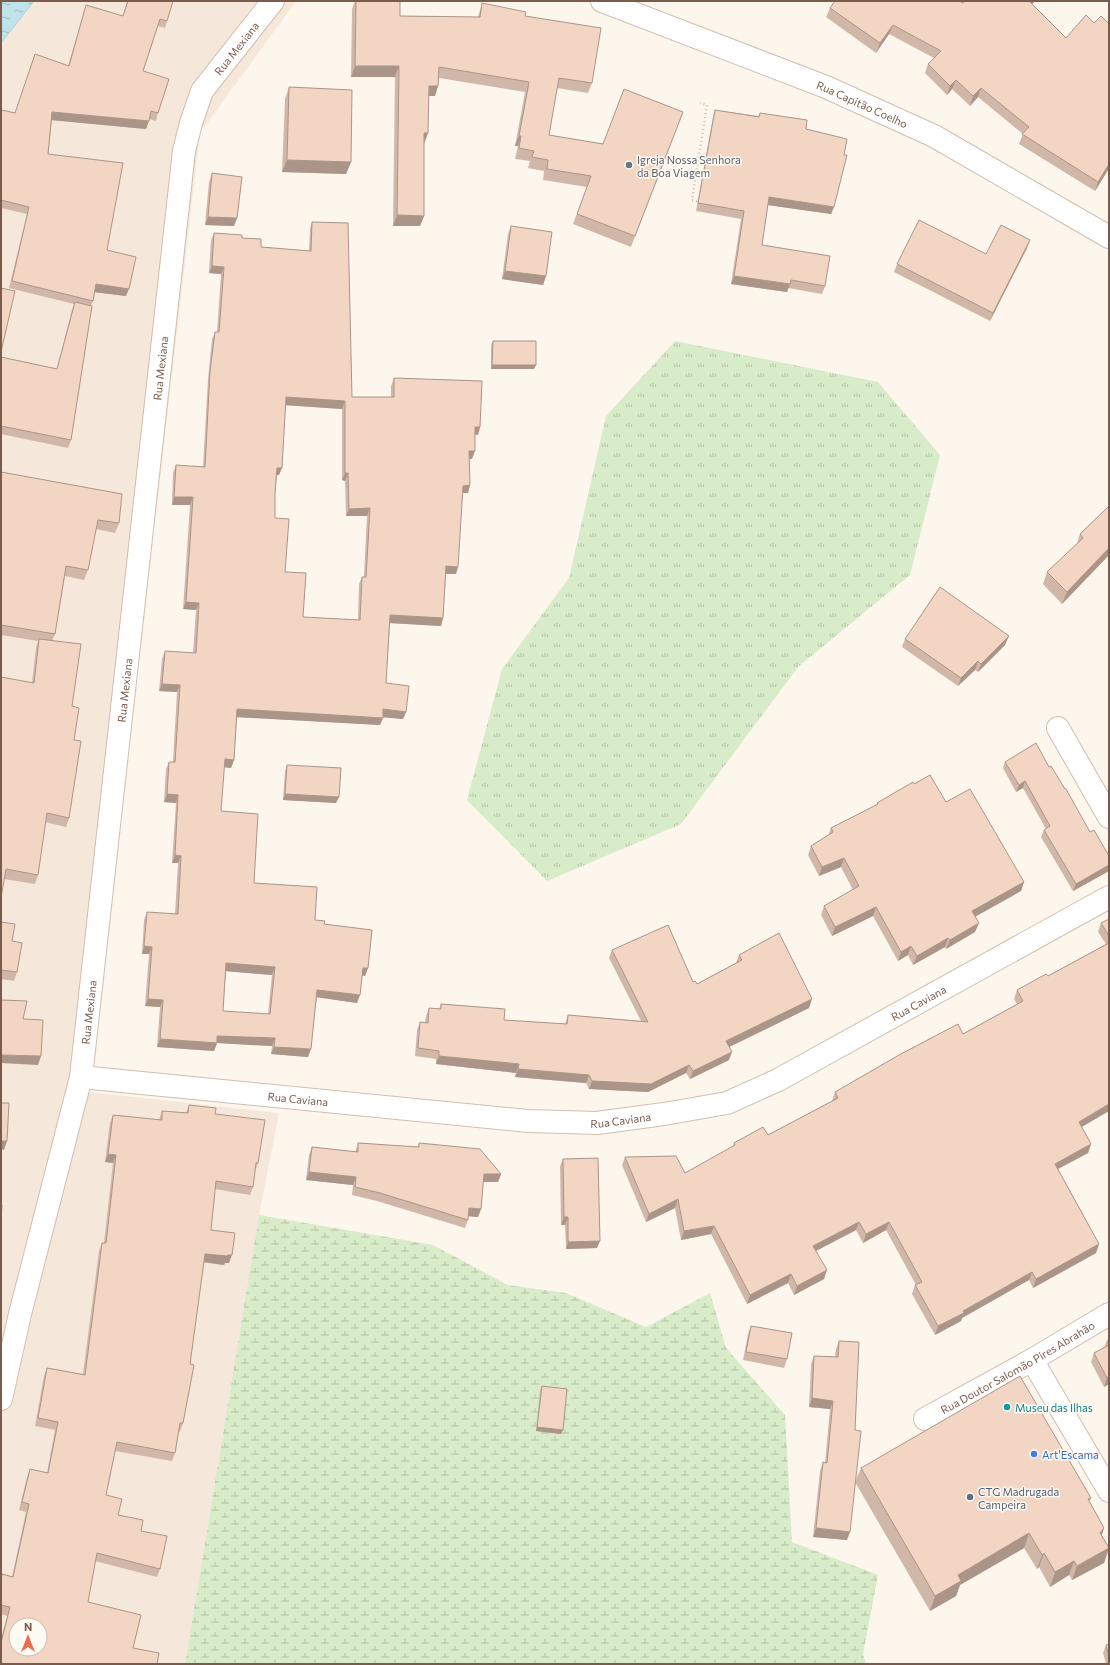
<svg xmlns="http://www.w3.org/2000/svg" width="1110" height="1665" font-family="Commissioner,sans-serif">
<defs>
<pattern id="grass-tufts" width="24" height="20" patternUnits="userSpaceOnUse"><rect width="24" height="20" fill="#d8ecc9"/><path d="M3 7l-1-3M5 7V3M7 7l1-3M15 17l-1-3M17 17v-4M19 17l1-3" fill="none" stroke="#b4c2a5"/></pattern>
<pattern id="wetland-marsh" width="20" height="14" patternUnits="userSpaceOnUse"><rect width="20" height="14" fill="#d8ecc9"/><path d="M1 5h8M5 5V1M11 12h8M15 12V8" fill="none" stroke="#b4c2a5"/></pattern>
<pattern id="water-ripples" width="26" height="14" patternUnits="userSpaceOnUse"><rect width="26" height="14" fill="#bfe3e8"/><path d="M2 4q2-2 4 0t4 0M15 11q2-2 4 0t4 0" fill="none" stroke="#a0bbbe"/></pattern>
</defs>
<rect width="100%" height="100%" fill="#fdf6ec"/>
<!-- residential -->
<path fill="#f5e8da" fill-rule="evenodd" d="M 34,1 L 296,1 L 200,133 L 89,1092 L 279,1113 L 259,1215 L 185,1664 L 1,1664 L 1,43 ZM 16,1625 L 40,1625 L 40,1649 L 16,1649 Z"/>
<!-- grass -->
<path fill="url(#grass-tufts)" d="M 675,341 L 878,382 L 940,455 L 910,575 L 799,666 L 681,824 L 547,881 L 467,800 L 502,669 L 569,578 L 606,416 Z"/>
<!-- wetland -->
<path fill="url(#wetland-marsh)" d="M 259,1215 L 433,1245 L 508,1285 L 566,1293 L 646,1327 L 710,1293 L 726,1348 L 785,1415 L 792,1542 L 878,1575 L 863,1654 L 866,1664 L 185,1664 Z"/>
<!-- water -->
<path fill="url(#water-ripples)" stroke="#a5d3da" d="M 1,1 L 34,1 L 1,43 Z"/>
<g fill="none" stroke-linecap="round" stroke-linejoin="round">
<defs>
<g id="minor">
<path d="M 1058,728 L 1109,817"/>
<path id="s1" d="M 81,1077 L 528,1121 L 597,1123 L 664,1114 L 727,1103 L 778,1080 L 1109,897"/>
<path d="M 1032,1360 L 1109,1491"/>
<path id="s2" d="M 1,1399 L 20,1314 L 81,1077 L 184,151 L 191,123 L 202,91 L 273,1"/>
<path id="s3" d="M 925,1419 L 1032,1360 L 1109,1314"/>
</g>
<g id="tertiary">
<path id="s4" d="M 602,1 L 826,87 L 934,136 L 1109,237"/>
</g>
</defs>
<!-- minor casing -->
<use href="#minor" stroke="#d1beb0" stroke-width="24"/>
<!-- tertiary casing -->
<use href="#tertiary" stroke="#d1beb0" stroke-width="24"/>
<!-- path -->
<path stroke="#d9b8a5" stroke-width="2.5" stroke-dasharray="1 3" stroke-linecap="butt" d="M 697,201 L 692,200 L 707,105 L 700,103"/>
<!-- minor -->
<use href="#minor" stroke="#fff" stroke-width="22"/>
<!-- tertiary -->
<use href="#tertiary" stroke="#fff" stroke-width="22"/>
</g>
<!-- wall -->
<path fill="#d1b7a8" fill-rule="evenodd" d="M 127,1 L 173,1 L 165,28 L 158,26 L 143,71 L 158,113 L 156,121 L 149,119 L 146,129 L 52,120 L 48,154 L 107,250 L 126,296 L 95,292 L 93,301 L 91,306 L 71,440 L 68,448 L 1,434 L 1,357 L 57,369 L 72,310 L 74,304 L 9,288 L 27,214 L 1,208 L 1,111 L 14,113 L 68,66 L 86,5 L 123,16 Z
M 355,1 L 400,1 L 400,16 L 478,17 L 482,3 L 525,16 L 592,83 L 588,93 L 557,88 L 549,135 L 603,144 L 683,112 L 631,247 L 573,224 L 587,187 L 543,180 L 544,171 L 528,168 L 530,161 L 515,159 L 518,146 L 515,146 L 525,92 L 439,78 L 438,86 L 435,96 L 428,96 L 428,133 L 424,143 L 424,216 L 420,226 L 393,226 L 395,77 L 351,77 L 352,9 Z
M 1035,1 L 1032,4 L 1066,38 L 1094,23 L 1109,24 L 1109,169 L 1095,191 L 1019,144 L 1023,134 L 978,97 L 970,106 L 952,89 L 947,95 L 925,73 L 928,64 L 934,58 L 889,34 L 876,53 L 826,17 L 830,8 Z
M 289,87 L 351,162 L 346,174 L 282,172 L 285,99 Z
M 715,110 L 759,116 L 760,113 L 806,129 L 834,207 L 831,214 L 768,205 L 762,245 L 825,286 L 822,294 L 788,288 L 787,292 L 731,284 L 741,219 L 696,211 L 713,117 Z
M 212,173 L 237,218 L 234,226 L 205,225 L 209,182 Z
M 312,222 L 352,397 L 391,397 L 391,386 L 394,378 L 480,427 L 478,435 L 475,434 L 472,459 L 469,459 L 470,485 L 468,493 L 463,493 L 456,574 L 446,574 L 443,618 L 441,626 L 390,623 L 386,683 L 406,712 L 403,719 L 383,717 L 380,725 L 237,717 L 234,760 L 231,768 L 224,767 L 221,811 L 254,883 L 315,920 L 324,924 L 368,968 L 365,976 L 362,975 L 357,1003 L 317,997 L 308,1057 L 271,1054 L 272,1046 L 217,1043 L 214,1051 L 157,1047 L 160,1007 L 145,1006 L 149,954 L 142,954 L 144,920 L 147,912 L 175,914 L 178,863 L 172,863 L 176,803 L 164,802 L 166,769 L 169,762 L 173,762 L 177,692 L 159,691 L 162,659 L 165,651 L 193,653 L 196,610 L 183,609 L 190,505 L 172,505 L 173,473 L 176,465 L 203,467 L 208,379 L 212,339 L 215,332 L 217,332 L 221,274 L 209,273 L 211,240 L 214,233 L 242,238 L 261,247 L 309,251 L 310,229 ZM 285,405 L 342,409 L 342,480 L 345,481 L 346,516 L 367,516 L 364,577 L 362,577 L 359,584 L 358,620 L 303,617 L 285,572 L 275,518 L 275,493 L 277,475 L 279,475 ZM 226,971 L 272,975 L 268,1014 L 223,1011 Z
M 511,226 L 546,276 L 543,285 L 502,279 L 508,234 Z
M 1027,248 L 990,321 L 894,272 L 897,264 L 986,254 Z
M 493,341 L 536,365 L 534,369 L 491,369 L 491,345 Z
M 1,472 L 119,523 L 115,533 L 96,529 L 88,570 L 84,580 L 65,576 L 55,634 L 52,641 L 72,706 L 74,740 L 69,818 L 66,827 L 45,822 L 38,875 L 35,884 L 4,879 L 32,683 L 36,648 L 38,641 L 1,635 Z
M 1109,506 L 1109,555 L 1062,604 L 1043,584 L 1047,572 L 1077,544 L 1080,534 Z
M 905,639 L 1005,645 L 978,672 L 975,670 L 958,686 L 902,647 Z
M 1005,762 L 1049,767 L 1065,789 L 1090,832 L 1109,856 L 1109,871 L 1073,891 L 1041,837 L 1044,830 L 1046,829 L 1023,788 L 1016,792 L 1003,768 Z
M 287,765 L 336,803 L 283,800 L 285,771 Z
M 914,784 L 946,802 L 1024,882 L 1021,891 L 975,917 L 975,932 L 946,949 L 945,947 L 913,965 L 908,955 L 898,961 L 873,916 L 832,936 L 821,915 L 824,906 L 853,890 L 841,867 L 819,876 L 808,855 L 811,846 L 828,836 L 831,828 L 876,805 L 877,803 Z
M 1109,919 L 1109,1111 L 1082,1127 L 1091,1144 L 1088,1153 L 1058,1169 L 1099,1244 L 1096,1253 L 1033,1288 L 1029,1280 L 962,1318 L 961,1321 L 935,1335 L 912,1294 L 915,1285 L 916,1285 L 886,1230 L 863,1243 L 856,1230 L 816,1251 L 824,1279 L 794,1295 L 788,1283 L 747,1304 L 711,1234 L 681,1240 L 675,1208 L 646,1222 L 622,1165 L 625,1157 L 685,1173 L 733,1147 L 734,1143 L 768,1135 L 832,1101 L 835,1092 L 963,1034 L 1017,1004 L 1014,999 L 1017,990 L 1048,976 L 1106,944 L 1098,932 L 1101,923 Z
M 1,922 L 12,941 L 17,972 L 14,981 L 1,979 Z
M 612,950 L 693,982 L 697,984 L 736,963 L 739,955 L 809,1008 L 729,1047 L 729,1060 L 690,1079 L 686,1073 L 648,1092 L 589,1089 L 586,1083 L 515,1077 L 516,1073 L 436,1064 L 436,1059 L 415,1056 L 417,1030 L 420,1022 L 425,1022 L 426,1016 L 429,1008 L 439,1009 L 441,1004 L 504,1020 L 565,1024 L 568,1015 L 641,1021 L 609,958 Z
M 189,1105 L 215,1114 L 258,1163 L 255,1171 L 253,1187 L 250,1195 L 215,1189 L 211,1230 L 229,1263 L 225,1263 L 224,1265 L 204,1262 L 190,1364 L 183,1423 L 180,1432 L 178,1431 L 175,1453 L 172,1461 L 115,1451 L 106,1495 L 118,1515 L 141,1531 L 160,1569 L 157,1577 L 95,1561 L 1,1664 L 1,1639 L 7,1616 L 1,1614 L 1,1578 L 2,1574 L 12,1577 L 26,1512 L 19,1510 L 27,1477 L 30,1469 L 47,1473 L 55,1430 L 35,1426 L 44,1376 L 47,1368 L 83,1374 L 99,1251 L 102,1243 L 104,1243 L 113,1163 L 105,1162 L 110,1123 L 113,1115 L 159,1120 L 162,1111 L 186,1113 Z
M 358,1143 L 418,1147 L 419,1143 L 501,1174 L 498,1182 L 483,1182 L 481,1209 L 478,1217 L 468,1216 L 468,1220 L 465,1228 L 377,1201 L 352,1195 L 353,1185 L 306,1180 L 309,1155 L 312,1147 L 355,1152 Z
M 563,1159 L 597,1248 L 566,1249 L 565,1225 L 561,1225 L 560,1166 Z
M 751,1326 L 787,1359 L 784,1368 L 743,1360 L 748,1334 Z
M 1109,1339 L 1109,1384 L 1104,1387 L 1091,1362 L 1094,1353 L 1104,1348 L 1107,1340 Z
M 839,1341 L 855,1430 L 855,1482 L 861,1468 L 1091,1498 L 1089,1502 L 1104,1528 L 1102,1535 L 1109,1548 L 1104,1563 L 1072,1580 L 1069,1575 L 1050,1587 L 1039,1567 L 1037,1569 L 1024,1548 L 960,1585 L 956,1596 L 930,1611 L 855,1482 L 847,1540 L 813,1537 L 820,1471 L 823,1462 L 825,1463 L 830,1409 L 809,1407 L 811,1364 L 814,1356 L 835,1357 L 836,1349 Z
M 542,1386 L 561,1434 L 536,1431 L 540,1390 Z
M 1109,1644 L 1109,1664 L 1106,1664 L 1103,1653 L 1106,1645 Z"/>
<!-- shaded-wall -->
<path fill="#aa9588" d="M 1029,1 L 1035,1 L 1026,10 Z
M 893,25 L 889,34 L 876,53 L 880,43 Z
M 355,66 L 399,66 L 395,77 L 351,77 Z
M 956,80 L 952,89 L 947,95 L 950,86 Z
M 429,86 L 438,86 L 435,96 L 425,96 Z
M 981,88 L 978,97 L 970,106 L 973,96 Z
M 52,112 L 149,121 L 146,129 L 50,120 Z
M 424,133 L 428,133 L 424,144 Z
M 519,136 L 521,136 L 518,146 L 515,146 Z
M 287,160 L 351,162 L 346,174 L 282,172 Z
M 1109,164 L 1109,168 L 1095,191 L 1098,182 Z
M 769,197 L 834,207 L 831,214 L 767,205 Z
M 397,215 L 424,216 L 420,226 L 393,226 Z
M 208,217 L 237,218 L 234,226 L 205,225 Z
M 1030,240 L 1027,248 L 990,321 L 993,313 Z
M 212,266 L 224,267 L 221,274 L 209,273 Z
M 505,271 L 546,276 L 543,285 L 502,279 Z
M 734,276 L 790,284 L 787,292 L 731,284 Z
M 96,284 L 129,289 L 126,296 L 93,292 Z
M 492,365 L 536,365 L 534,369 L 491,369 Z
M 286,397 L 345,401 L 342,409 L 283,405 Z
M 475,427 L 480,427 L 478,435 L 472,434 Z
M 469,451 L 475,451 L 472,459 L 466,459 Z
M 277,468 L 282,468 L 279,475 L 275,475 Z
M 345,473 L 348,473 L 345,481 L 342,480 Z
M 470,485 L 468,493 L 460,493 L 463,486 Z
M 174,497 L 193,497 L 190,505 L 172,505 Z
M 370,508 L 367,516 L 346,516 L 349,509 Z
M 1109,548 L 1109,555 L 1062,604 L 1067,592 Z
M 446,566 L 458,567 L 456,574 L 443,574 Z
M 186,602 L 199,603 L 196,610 L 183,609 Z
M 390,615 L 443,618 L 441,626 L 388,623 Z
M 1009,636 L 1005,645 L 978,672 L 981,664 Z
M 978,661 L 975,670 L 958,686 L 961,678 Z
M 162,684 L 180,685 L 177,692 L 159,691 Z
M 237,709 L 383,718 L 380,725 L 234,717 Z
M 383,709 L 406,712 L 403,719 L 380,717 Z
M 225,759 L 234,760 L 231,768 L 222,767 Z
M 1025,781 L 1023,788 L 1016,792 L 1019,785 Z
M 167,794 L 178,795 L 176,803 L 164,802 Z
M 285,794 L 339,797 L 336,803 L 283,800 Z
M 175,855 L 181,856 L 178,863 L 172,863 Z
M 844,858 L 841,867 L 819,876 L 822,867 Z
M 1109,865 L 1109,871 L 1073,891 L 1076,884 Z
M 1024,882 L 1021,891 L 969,920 L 972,911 Z
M 876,907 L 873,916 L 832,936 L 835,927 Z
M 979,923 L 975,932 L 946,949 L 950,940 Z
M 948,938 L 945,947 L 913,965 L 917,956 Z
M 144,946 L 152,947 L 149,954 L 142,954 Z
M 911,946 L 908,955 L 898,961 L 901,952 Z
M 226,963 L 275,967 L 272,975 L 224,971 Z
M 363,968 L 368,968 L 365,976 L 360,975 Z
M 317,990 L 360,995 L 357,1003 L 315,997 Z
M 148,999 L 163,1000 L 160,1007 L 145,1006 Z
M 812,999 L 809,1008 L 723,1050 L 726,1041 Z
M 217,1036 L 275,1038 L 272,1046 L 217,1043 L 214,1051 L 157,1047 L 160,1039 Z
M 274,1047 L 311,1049 L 308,1057 L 271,1054 Z
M 732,1052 L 729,1060 L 690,1079 L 693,1071 Z
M 1,1055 L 41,1056 L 38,1065 L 1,1063 Z
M 439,1056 L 519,1064 L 516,1073 L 436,1064 Z
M 689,1065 L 686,1073 L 648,1092 L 589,1089 L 592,1081 Z
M 518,1069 L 589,1075 L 586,1083 L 515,1077 Z
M 1109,1104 L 1109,1111 L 1076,1130 L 1079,1122 Z
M 1,1141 L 7,1141 L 4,1150 L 1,1149 Z
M 1091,1144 L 1088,1153 L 1052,1172 L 1055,1164 Z
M 108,1154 L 116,1155 L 113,1163 L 105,1162 Z
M 309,1172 L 356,1177 L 353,1185 L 306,1180 Z
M 484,1174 L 501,1174 L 498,1182 L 481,1182 Z
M 678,1199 L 675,1208 L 646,1222 L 649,1214 Z
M 469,1208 L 481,1209 L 478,1217 L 466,1216 Z
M 564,1217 L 568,1217 L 565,1225 L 561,1225 Z
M 859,1222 L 856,1230 L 810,1254 L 813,1246 Z
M 889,1222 L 886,1230 L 863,1243 L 866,1234 Z
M 714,1226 L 711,1234 L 681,1240 L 684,1231 Z
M 600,1241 L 597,1248 L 566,1249 L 568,1242 Z
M 1099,1244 L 1096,1253 L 1033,1288 L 1036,1279 Z
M 205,1254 L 228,1255 L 232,1255 L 229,1263 L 225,1263 L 224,1265 L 202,1262 Z
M 827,1270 L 824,1279 L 794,1295 L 797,1286 Z
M 1032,1272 L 1029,1280 L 962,1318 L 961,1321 L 935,1335 L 938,1326 L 963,1311 Z
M 791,1274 L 788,1283 L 747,1304 L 750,1295 Z
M 1109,1377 L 1109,1384 L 1104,1387 L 1107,1378 Z
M 812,1398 L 833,1401 L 830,1409 L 809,1407 Z
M 537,1427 L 563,1430 L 561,1434 L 536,1431 Z
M 816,1528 L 850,1532 L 847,1540 L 813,1537 Z
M 1104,1528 L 1099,1542 L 1100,1533 Z
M 1029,1533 L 1024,1548 L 960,1585 L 956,1596 L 930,1611 L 935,1596 L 958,1575 Z
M 1109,1548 L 1104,1563 L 1072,1580 L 1077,1566 Z
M 1044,1553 L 1039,1567 L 1037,1569 L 1042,1555 Z
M 1074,1561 L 1069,1575 L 1050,1587 L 1055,1572 Z"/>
<!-- building -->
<path fill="#f3d5c3" stroke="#aa9588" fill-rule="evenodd" d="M 128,1 L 173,1 L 167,21 L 160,19 L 143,71 L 169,79 L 158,113 L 151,111 L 149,121 L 52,112 L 48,154 L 123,163 L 107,250 L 136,257 L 129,289 L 96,284 L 93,301 L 12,281 L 29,207 L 1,200 L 1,112 L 2,110 L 15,113 L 35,54 L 69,66 L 86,5 L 123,16 Z
M 356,1 L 400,1 L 400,16 L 480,17 L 482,3 L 526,12 L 525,16 L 601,28 L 592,83 L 559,78 L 549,135 L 603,144 L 624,89 L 683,112 L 635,236 L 577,214 L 591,176 L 547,169 L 548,160 L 532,157 L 534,151 L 519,148 L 521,136 L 519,136 L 529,82 L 439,67 L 438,86 L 429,86 L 428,133 L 424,133 L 424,216 L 397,215 L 399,66 L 355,66 Z
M 835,1 L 959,1 L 963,3 L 964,1 L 1029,1 L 1066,38 L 1086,15 L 1094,23 L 1101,16 L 1109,24 L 1109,164 L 1098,182 L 1022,134 L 1029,127 L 981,88 L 973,96 L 956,80 L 950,86 L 928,64 L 941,51 L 893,25 L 880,43 L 830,8 Z
M 289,87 L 352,90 L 351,162 L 287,160 Z
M 715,110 L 759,117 L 760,113 L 807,120 L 806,129 L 847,139 L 844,155 L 847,155 L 834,207 L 769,197 L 762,245 L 830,256 L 825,286 L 791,280 L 790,284 L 734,276 L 744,211 L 698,203 Z
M 212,173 L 242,177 L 237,218 L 208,217 Z
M 919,220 L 986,254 L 1001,225 L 1030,240 L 993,313 L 897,264 Z
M 312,222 L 348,223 L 352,397 L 394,397 L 394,378 L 482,381 L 480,427 L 475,427 L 475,451 L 469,451 L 470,485 L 463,486 L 458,567 L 446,566 L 443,618 L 390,615 L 386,683 L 409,686 L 406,712 L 383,709 L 383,718 L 237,709 L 234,760 L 225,759 L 221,811 L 258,814 L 254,883 L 317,887 L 315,920 L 325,921 L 324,924 L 372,930 L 368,968 L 363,968 L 360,995 L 317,990 L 311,1049 L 274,1047 L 275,1038 L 217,1036 L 217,1043 L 160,1039 L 163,1000 L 148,999 L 152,947 L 144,946 L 147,912 L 178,914 L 181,856 L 175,855 L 178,795 L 167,794 L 169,762 L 175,762 L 180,685 L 162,684 L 165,651 L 196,653 L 199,603 L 186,602 L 193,497 L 174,497 L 176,465 L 205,467 L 210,371 L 215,332 L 219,332 L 224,267 L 212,266 L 214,233 L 242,235 L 242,238 L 261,239 L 261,247 L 311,251 ZM 286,397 L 345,401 L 345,473 L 348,473 L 349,509 L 370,508 L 366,577 L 362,577 L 360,620 L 303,617 L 306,573 L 285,572 L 289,519 L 275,518 L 275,493 L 277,468 L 282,468 ZM 226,963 L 275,967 L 270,1014 L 223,1011 Z
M 511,226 L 552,232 L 546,276 L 505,271 Z
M 1,288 L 15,291 L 1,352 Z
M 75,302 L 92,306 L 71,440 L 1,426 L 1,357 L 57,369 Z
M 493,341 L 536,341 L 536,365 L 492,365 Z
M 1,472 L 122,494 L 119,523 L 98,520 L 88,570 L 66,566 L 55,634 L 1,625 Z
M 1109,506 L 1109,548 L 1067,592 L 1047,572 L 1083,538 L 1080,534 Z
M 940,587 L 1009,636 L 981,664 L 978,661 L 961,678 L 905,639 Z
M 39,639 L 81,644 L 72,706 L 79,708 L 74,740 L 81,741 L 69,818 L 47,813 L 38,875 L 6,869 L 1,898 L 1,677 L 34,683 Z
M 1036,743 L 1049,767 L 1051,766 L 1065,789 L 1066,789 L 1090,832 L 1094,830 L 1109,856 L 1109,865 L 1076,884 L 1044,830 L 1050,826 L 1025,781 L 1019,785 L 1005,762 Z
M 287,765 L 341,768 L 339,797 L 285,794 Z
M 930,775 L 946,802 L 970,789 L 1024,882 L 972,911 L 979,923 L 950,940 L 948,938 L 917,956 L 911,946 L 901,952 L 876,907 L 835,927 L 824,906 L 859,886 L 844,858 L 822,867 L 811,846 L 833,832 L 831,828 L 878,804 L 877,803 L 913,782 L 914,784 Z
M 1109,919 L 1109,936 L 1101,923 Z
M 1,922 L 15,924 L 12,941 L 22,943 L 17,972 L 1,970 Z
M 668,925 L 693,982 L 695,981 L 697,984 L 742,960 L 739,955 L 779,933 L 812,999 L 726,1041 L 732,1052 L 693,1071 L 689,1065 L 651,1084 L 592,1081 L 589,1075 L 518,1069 L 519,1064 L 439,1056 L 439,1051 L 418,1048 L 420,1022 L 428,1023 L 429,1008 L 441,1009 L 441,1004 L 505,1009 L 504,1020 L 567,1024 L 568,1015 L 648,1022 L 612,950 Z
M 1109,943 L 1109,1104 L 1079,1122 L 1091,1144 L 1055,1164 L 1099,1244 L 1036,1279 L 1032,1272 L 963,1311 L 964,1313 L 938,1326 L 915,1285 L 922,1282 L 889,1222 L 866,1234 L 859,1222 L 813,1246 L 827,1270 L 797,1286 L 791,1274 L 750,1295 L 714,1226 L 684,1231 L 678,1199 L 649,1214 L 625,1157 L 676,1156 L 685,1173 L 735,1145 L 734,1143 L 763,1127 L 768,1135 L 838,1098 L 835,1092 L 899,1055 L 958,1024 L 963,1034 L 1023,1001 L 1017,990 L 1046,974 L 1048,976 Z
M 1,1000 L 27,1001 L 23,1019 L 43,1020 L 41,1056 L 1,1055 Z
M 1,1103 L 9,1103 L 7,1141 L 1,1141 Z
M 189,1105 L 216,1108 L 215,1114 L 265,1120 L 258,1163 L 256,1163 L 253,1187 L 216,1181 L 211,1230 L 235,1233 L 232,1255 L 228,1255 L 227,1256 L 205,1254 L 190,1364 L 194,1365 L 183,1423 L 180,1423 L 175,1453 L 117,1442 L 106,1495 L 122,1499 L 118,1515 L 143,1520 L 141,1531 L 167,1536 L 160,1569 L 97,1553 L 88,1602 L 141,1615 L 133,1648 L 159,1653 L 157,1664 L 1,1664 L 1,1643 L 10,1607 L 1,1605 L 1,1580 L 2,1574 L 13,1577 L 29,1504 L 22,1502 L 30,1469 L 48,1473 L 58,1422 L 38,1418 L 47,1368 L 85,1375 L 102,1243 L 106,1243 L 116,1155 L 108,1154 L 113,1115 L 162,1120 L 162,1111 L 188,1113 ZM 16,1625 L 40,1625 L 40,1649 L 16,1649 Z
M 358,1143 L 419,1147 L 419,1143 L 480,1149 L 501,1174 L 484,1174 L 481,1209 L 469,1208 L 468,1220 L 380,1193 L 355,1187 L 356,1177 L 309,1172 L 312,1147 L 358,1152 Z
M 598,1158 L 600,1241 L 568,1242 L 568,1217 L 564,1217 L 563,1159 Z
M 1,1205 L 2,1205 L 1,1219 Z
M 751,1326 L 792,1333 L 787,1359 L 746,1352 Z
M 839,1341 L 859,1342 L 855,1430 L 861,1431 L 850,1532 L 816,1528 L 823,1462 L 827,1463 L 833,1401 L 812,1398 L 814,1356 L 838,1357 Z
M 1109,1345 L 1109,1377 L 1107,1378 L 1094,1353 Z
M 1020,1376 L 1091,1498 L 1088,1499 L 1104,1528 L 1100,1533 L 1109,1548 L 1077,1566 L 1074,1561 L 1055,1572 L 1044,1553 L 1042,1555 L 1029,1533 L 958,1575 L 961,1581 L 935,1596 L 861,1468 Z
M 542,1386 L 567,1389 L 563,1430 L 537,1427 Z
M 1109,1644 L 1109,1656 L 1106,1645 Z"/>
<!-- markers -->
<circle fill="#6b7280" stroke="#fffaf3" stroke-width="1.5" cx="629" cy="165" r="4"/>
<circle fill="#0f9aa8" stroke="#fffaf3" stroke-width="1.5" cx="1007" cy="1407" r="4"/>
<circle fill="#3f7fe0" stroke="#fffaf3" stroke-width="1.5" cx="1034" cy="1454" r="4"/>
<circle fill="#5c6f8a" stroke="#fffaf3" stroke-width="1.5" cx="970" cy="1497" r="4"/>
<g text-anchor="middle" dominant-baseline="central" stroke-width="3" stroke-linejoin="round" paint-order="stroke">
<!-- street labels -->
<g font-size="11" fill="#7a5c4d" stroke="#fffaf3">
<text stroke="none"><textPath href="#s2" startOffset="1381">Rua Mexiana</textPath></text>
<text stroke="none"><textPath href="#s4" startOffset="280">Rua Capitão Coelho</textPath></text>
<text stroke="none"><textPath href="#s2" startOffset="1045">Rua Mexiana</textPath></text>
<text stroke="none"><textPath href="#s2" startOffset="721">Rua Mexiana</textPath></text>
<text stroke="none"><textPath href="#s1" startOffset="866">Rua Caviana</textPath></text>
<text stroke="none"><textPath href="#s2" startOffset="397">Rua Mexiana</textPath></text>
<text stroke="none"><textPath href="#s1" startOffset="218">Rua Caviana</textPath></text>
<text stroke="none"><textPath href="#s1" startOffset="542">Rua Caviana</textPath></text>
<text stroke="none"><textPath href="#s3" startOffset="106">Rua Doutor Salomão Pires Abrahão</textPath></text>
</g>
<!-- worship labels -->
<g font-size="11" fill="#5b616d" stroke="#fffaf3" text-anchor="start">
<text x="637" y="159">Igreja Nossa Senhora<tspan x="637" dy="13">da Boa Viagem</tspan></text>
</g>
<!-- culture labels -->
<g font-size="11" fill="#0d838f" stroke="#fffaf3" text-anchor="start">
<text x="1015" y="1407">Museu das Ilhas</text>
</g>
<!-- shop labels -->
<g font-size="11" fill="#366cbe" stroke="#fffaf3" text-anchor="start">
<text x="1042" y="1454">Art'Escama</text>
</g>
<!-- service labels -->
<g font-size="11" fill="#4e5e75" stroke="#fffaf3" text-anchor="start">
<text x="978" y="1491">CTG Madrugada<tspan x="978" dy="13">Campeira</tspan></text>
</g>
</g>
<!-- border -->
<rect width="1110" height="1665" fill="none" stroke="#7a5c4d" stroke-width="4"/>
<!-- north arrow -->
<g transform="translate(28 1637)"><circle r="19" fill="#fffaf3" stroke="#cabbb1"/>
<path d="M0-3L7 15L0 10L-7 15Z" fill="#e76f51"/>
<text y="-6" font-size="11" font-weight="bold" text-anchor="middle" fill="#7a5c4d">N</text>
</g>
</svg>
